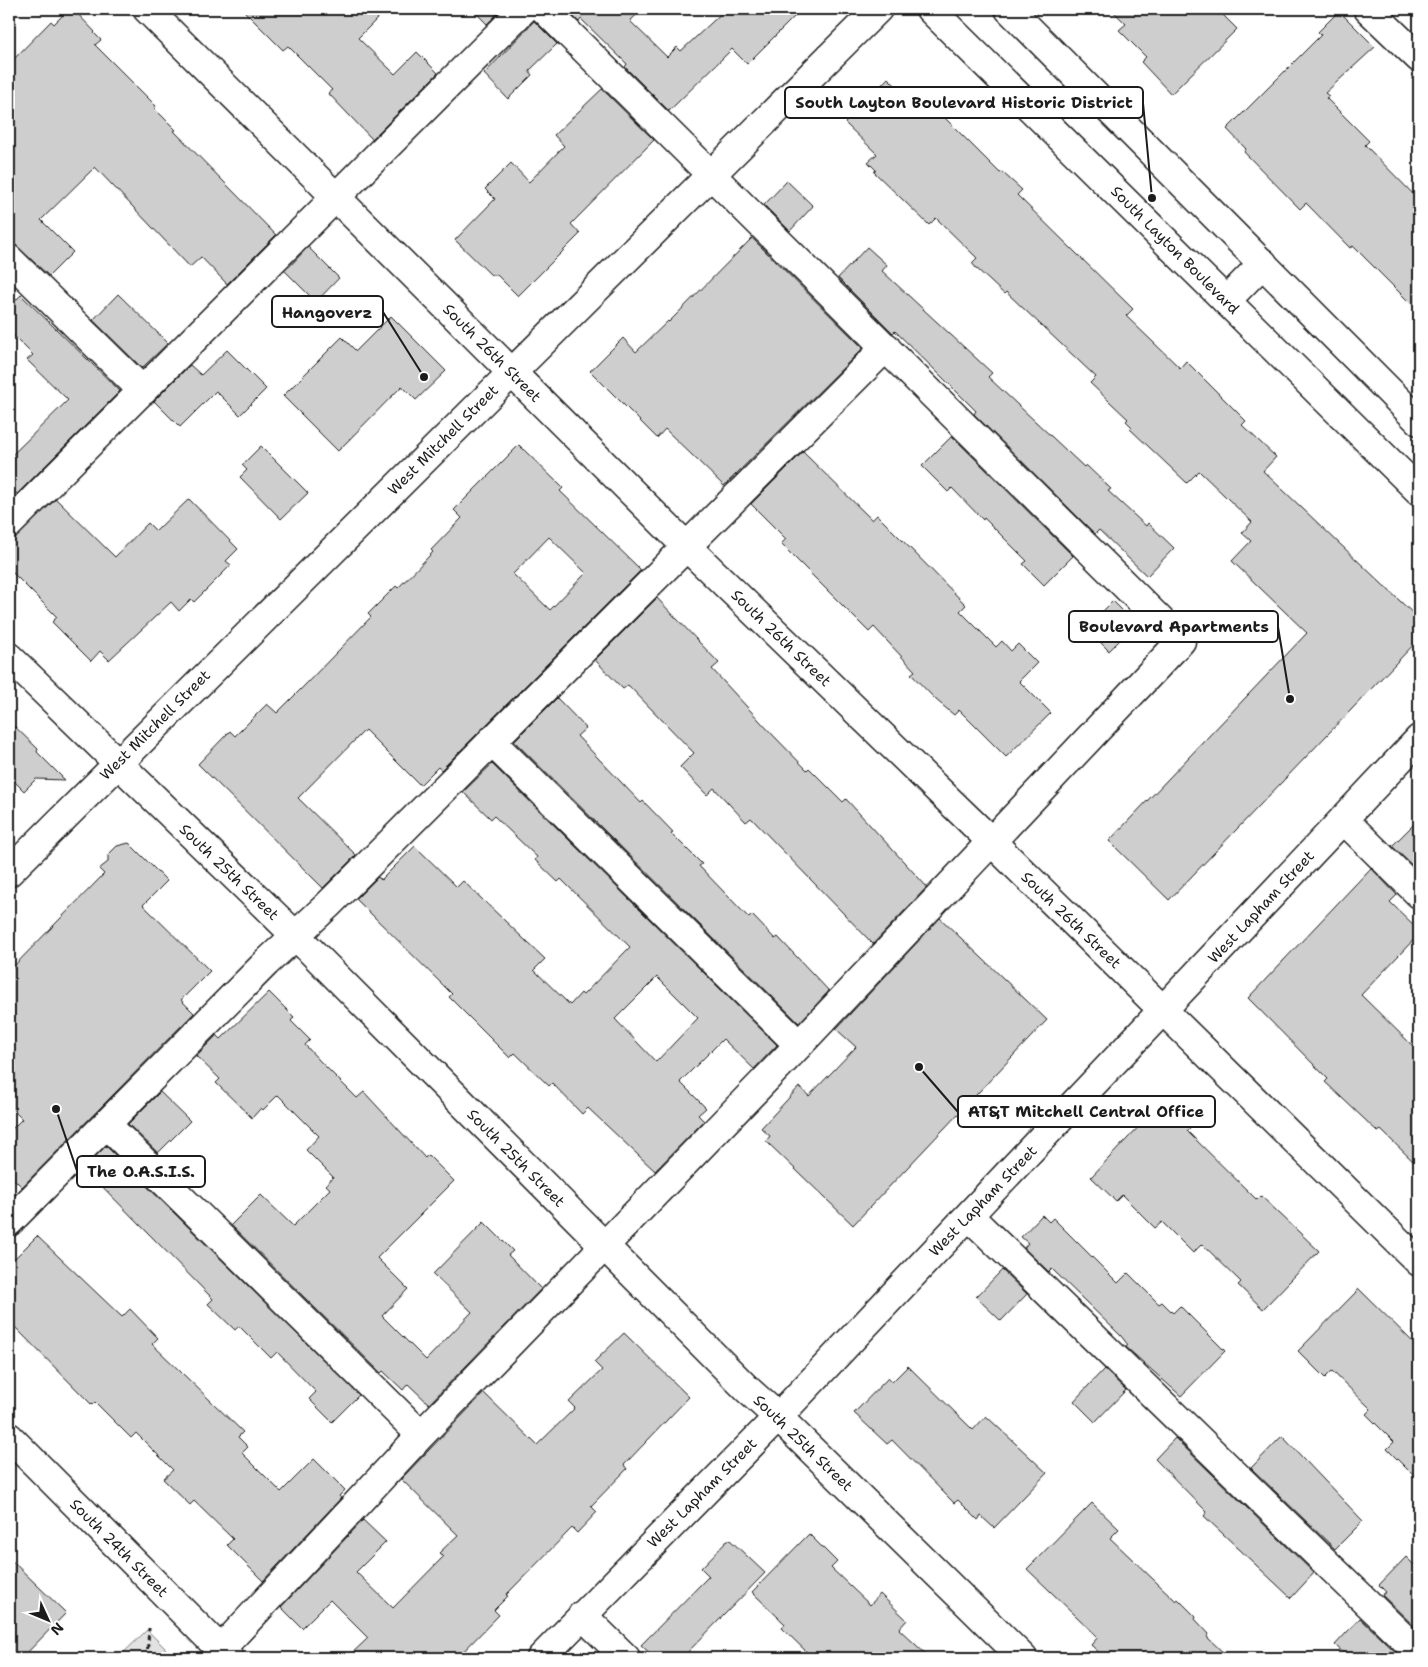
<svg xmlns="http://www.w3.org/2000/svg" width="1428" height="1667" font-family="'Shantell Sans',sans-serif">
<rect width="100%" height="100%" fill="#fff"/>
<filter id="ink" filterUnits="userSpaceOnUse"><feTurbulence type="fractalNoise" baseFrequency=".02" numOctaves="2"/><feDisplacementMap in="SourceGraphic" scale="10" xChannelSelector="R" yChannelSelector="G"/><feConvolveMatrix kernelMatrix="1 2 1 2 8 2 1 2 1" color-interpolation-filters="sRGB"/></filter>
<g filter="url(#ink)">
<!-- green -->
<path fill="#e2e2e2" stroke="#7f7f7f" d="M 147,1630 L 175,1658 L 118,1658 Z"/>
<!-- building -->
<path fill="#cecece" stroke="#1c1c1c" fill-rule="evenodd" d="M 242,9 L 387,9 L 358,38 L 395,74 L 417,52 L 438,73 L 372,139 L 328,93 L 332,90 L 288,46 L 283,50 Z
M 472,9 L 502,9 L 487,24 Z
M 566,9 L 643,9 L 630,21 L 667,57 L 677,47 L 681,51 L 726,9 L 802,9 L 747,64 L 732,49 L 669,111 L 625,67 L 627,64 L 581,19 L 579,22 Z
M 1111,9 L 1217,9 L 1237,29 L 1171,94 L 1141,62 L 1146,57 L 1119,30 L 1126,24 Z
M 68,10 L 72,13 L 75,11 L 95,32 L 94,33 L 101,40 L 95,45 L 156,106 L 154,108 L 176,130 L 174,131 L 276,235 L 227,284 L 201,257 L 190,267 L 95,167 L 41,220 L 73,252 L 49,276 L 9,239 L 9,64 L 51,21 L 54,24 Z
M 1339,11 L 1375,47 L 1325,93 L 1329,96 L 1326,98 L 1369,141 L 1365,145 L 1419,200 L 1419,312 L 1353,246 L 1350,248 L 1306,203 L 1300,209 L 1244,152 L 1246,149 L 1227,129 L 1321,35 L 1318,32 Z
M 534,21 L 557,44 L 529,71 L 532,75 L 508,99 L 484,74 Z
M 888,78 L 922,111 L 930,103 L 1000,173 L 1002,172 L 1022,190 L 1017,195 L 1133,309 L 1126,316 L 1180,368 L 1186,361 L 1246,421 L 1242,425 L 1276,457 L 1263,471 L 1419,619 L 1419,639 L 1169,900 L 1109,841 L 1307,633 L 1232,561 L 1251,541 L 1242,533 L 1252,522 L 1199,471 L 1187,483 L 1130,429 L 1132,427 L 1126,421 L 1128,419 L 1090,383 L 1096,377 L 1006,292 L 1004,294 L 976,268 L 972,263 L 977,258 L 936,218 L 929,225 L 874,172 L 876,170 L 868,162 L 877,154 L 845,123 Z
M 602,89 L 654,140 L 571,224 L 580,234 L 518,296 L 497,275 L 491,275 L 455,240 L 495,199 L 485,189 L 511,163 L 529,182 L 564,146 L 554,135 Z
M 787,181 L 813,206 L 790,231 L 764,205 Z
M 752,238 L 863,348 L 724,486 L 665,429 L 657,438 L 590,371 L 623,338 L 636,352 L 668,321 L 669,322 Z
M 308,247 L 339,278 L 316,302 L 285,271 Z
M 867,247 L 887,265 L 882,271 L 992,373 L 988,377 L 1084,467 L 1086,465 L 1111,489 L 1108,491 L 1146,526 L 1148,523 L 1174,548 L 1147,576 L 1099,530 L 1095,534 L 974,414 L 976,411 L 940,375 L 895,331 L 893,333 L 838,278 Z
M 118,294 L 168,343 L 142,368 L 93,320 Z
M 21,295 L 120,391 L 17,494 L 9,486 L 9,458 L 68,400 L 27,360 L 33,355 L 9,331 L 9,307 Z
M 391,316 L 446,371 L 416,400 L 402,386 L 338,451 L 283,396 L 342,337 L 356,351 Z
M 227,350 L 266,389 L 240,415 L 216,391 L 180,427 L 154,401 L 190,365 L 201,375 Z
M 952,436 L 1073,556 L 1044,585 L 1023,564 L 1027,561 L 984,518 L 983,520 L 952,488 L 948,492 L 922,466 Z
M 519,445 L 563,488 L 560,491 L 641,570 L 441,770 L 438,767 L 420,785 L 365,730 L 298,798 L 356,855 L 323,888 L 198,764 L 230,731 L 235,736 L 267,704 L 277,713 L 303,687 L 371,617 L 368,614 L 396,586 L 398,588 L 433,552 L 431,550 L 462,518 L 454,510 ZM 549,537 L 586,573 L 550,610 L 513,574 Z
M 261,446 L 308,493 L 281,519 L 240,477 L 247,470 L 242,465 Z
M 803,452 L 872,520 L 877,515 L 903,541 L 966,605 L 960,611 L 996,647 L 1002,641 L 1011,651 L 1018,644 L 1037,663 L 1019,681 L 1051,713 L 1006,757 L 959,710 L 954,715 L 935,699 L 911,674 L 915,671 L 874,627 L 869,632 L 781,544 L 786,539 L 751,504 Z
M 56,499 L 115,557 L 148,523 L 156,531 L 189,499 L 238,549 L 226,561 L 231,565 L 194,602 L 191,599 L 179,611 L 171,602 L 109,660 L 100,651 L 91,661 L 52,622 L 57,617 L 9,569 L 9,543 Z
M 657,598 L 719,663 L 712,669 L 771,733 L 807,770 L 809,768 L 843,802 L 846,799 L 927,887 L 873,944 L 751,818 L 746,822 L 714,788 L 707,795 L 680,767 L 694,753 L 628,685 L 623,689 L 595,660 Z
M 1113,601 L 1136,624 L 1109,651 L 1086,628 Z
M 557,698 L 586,728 L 577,736 L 641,803 L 643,801 L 673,832 L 671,833 L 702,864 L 699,866 L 749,918 L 752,915 L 775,939 L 778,937 L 829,991 L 799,1023 L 514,741 Z
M 9,721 L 38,749 L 37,752 L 65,780 L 36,779 L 24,791 L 9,776 Z
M 492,764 L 777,1045 L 754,1069 L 723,1039 L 680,1082 L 706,1108 L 698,1115 L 704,1121 L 655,1171 L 588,1108 L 582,1114 L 552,1083 L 549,1086 L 515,1053 L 510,1058 L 449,997 L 452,994 L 356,899 L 378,877 L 381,880 L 415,846 L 457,887 L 463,881 L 545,959 L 534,970 L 570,1005 L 581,993 L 583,995 L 630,947 L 561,879 L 558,882 L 535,860 L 537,857 L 494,816 L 491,819 L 463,792 ZM 657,977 L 698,1018 L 656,1062 L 615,1019 Z
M 1419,819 L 1419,872 L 1392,846 Z
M 129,843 L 167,881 L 143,905 L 210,971 L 181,1000 L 194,1013 L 22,1187 L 9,1174 L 9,1132 L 22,1119 L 9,1106 L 9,971 L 104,874 L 99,869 L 108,862 L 108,855 L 117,846 Z
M 1371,868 L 1397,895 L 1390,902 L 1419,930 L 1419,934 L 1361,995 L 1419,1052 L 1419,1167 L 1381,1130 L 1378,1132 L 1325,1082 L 1328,1079 L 1248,998 Z
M 940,918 L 1047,1020 L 853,1225 L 766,1141 L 770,1136 L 761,1128 L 799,1087 L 809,1096 L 856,1047 L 836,1029 Z
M 269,992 L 294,1017 L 291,1021 L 310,1040 L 305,1045 L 319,1060 L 357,1098 L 364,1092 L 425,1158 L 428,1155 L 454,1181 L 377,1258 L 408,1289 L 382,1316 L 426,1360 L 472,1312 L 433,1274 L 484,1222 L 513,1251 L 508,1255 L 541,1289 L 429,1404 L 408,1384 L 403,1390 L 383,1371 L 381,1373 L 231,1225 L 261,1195 L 293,1226 L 330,1189 L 326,1185 L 333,1177 L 306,1150 L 319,1136 L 278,1095 L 263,1110 L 261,1108 L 252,1118 L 216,1083 L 220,1079 L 196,1056 L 217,1035 L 221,1039 Z
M 160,1092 L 190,1121 L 158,1153 L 128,1124 Z
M 1163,1101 L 1190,1128 L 1187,1131 L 1257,1200 L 1261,1196 L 1319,1251 L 1263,1309 L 1238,1285 L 1241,1282 L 1202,1244 L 1193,1253 L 1162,1222 L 1155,1228 L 1122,1195 L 1116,1201 L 1091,1177 Z
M 106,1146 L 359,1395 L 332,1422 L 309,1399 L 316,1392 L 277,1352 L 271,1358 L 239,1326 L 235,1330 L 208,1304 L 213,1299 L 84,1168 Z
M 1042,1215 L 1049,1222 L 1053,1218 L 1118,1283 L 1128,1273 L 1159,1304 L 1162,1302 L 1173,1313 L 1180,1306 L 1225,1351 L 1181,1396 L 1126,1347 L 1128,1345 L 1121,1336 L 1052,1269 L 1049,1272 L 1024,1248 L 1028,1243 L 1021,1237 Z
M 37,1236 L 122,1317 L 130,1309 L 158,1338 L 152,1344 L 243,1432 L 238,1437 L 248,1447 L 242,1453 L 281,1492 L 314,1459 L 345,1490 L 339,1496 L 341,1498 L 263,1581 L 227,1545 L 233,1539 L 194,1501 L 190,1505 L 163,1479 L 173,1470 L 136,1433 L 131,1438 L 95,1402 L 92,1405 L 9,1321 L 9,1264 Z
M 1002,1270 L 1027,1294 L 1001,1321 L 976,1297 Z
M 1359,1289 L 1419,1348 L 1419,1481 L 1387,1449 L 1394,1442 L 1366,1414 L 1371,1409 L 1332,1371 L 1325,1378 L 1298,1351 Z
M 624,1333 L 689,1397 L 624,1465 L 627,1469 L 591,1506 L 597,1512 L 577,1533 L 572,1528 L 506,1595 L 508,1596 L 494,1610 L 499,1615 L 457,1658 L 347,1658 L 368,1638 L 330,1600 L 302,1628 L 281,1607 L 363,1520 L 386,1542 L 356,1572 L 393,1608 L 443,1557 L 439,1553 L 458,1535 L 401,1479 L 484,1393 L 537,1445 L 575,1408 L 569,1402 L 602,1370 L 594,1362 Z
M 908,1366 L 973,1430 L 986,1416 L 1047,1473 L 994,1528 L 981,1516 L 978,1520 L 958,1500 L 954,1503 L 892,1440 L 887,1444 L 854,1413 L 888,1378 L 892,1382 Z
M 1104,1369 L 1126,1390 L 1095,1422 L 1074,1401 Z
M 1282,1436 L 1363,1521 L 1335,1549 L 1251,1468 Z
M 1175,1438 L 1314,1573 L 1291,1598 L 1204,1516 L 1207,1512 L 1155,1459 Z
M 1092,1503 L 1119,1529 L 1110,1538 L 1176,1601 L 1178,1599 L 1196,1617 L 1195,1619 L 1209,1634 L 1207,1637 L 1229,1658 L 1105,1658 L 1091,1645 L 1098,1637 L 1027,1569 Z
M 809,1534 L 837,1562 L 831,1568 L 870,1605 L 880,1594 L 907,1620 L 899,1629 L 930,1658 L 813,1658 L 782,1628 L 785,1624 L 752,1592 Z
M 729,1539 L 765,1573 L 682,1658 L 655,1658 L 641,1645 L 709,1576 L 701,1568 Z
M 1406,1557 L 1419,1570 L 1419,1631 L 1382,1595 L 1386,1592 L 1379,1585 Z
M 9,1558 L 66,1613 L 22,1658 L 9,1658 Z
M 1360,1618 L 1402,1658 L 1349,1658 L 1335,1645 Z"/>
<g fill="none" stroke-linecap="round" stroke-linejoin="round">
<defs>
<path id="minor" d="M 147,9 L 687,547 L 993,843 L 1419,1262
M 1368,9 L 1419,58
M 9,259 L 143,391
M 1226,301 L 1263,263
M 9,524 L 524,9
M 9,657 L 296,936 L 748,1390 L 778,1417 L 1023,1658
M 491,741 L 799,1045
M 1343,819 L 1419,894
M 9,872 L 878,9
M 107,1125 L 421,1435 L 799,1045 L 1181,641 L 544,9
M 969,1216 L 1419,1653
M 9,1222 L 266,963 L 328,905 L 886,347
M 9,1437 L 229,1658
M 582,1615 L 626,1658
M 220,1650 L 421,1435
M 541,1658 L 778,1417 L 1419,739"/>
<path id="major" d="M 930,9 L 1419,491
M 1009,9 L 1419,421"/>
</defs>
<!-- minor casing -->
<use href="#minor" stroke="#1c1c1c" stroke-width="31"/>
<!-- major casing -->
<use href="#major" stroke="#1c1c1c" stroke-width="31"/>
<!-- path -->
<path stroke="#1c1c1c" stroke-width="3" stroke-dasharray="5 4" stroke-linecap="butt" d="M 147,1658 L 149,1628"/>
<!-- minor -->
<use href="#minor" stroke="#fff" stroke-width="28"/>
<!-- major -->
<use href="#major" stroke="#fff" stroke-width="28"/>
</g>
</g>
<g text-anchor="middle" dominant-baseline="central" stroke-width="4" stroke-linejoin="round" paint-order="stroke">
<!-- street labels -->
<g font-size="15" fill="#1c1c1c" stroke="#fff">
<text transform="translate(1175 250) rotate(45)">South Layton Boulevard</text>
<text transform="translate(492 353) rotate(45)">South 26th Street</text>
<text transform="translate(443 440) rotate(-45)">West Mitchell Street</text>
<text transform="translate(781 638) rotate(44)">South 26th Street</text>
<text transform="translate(155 725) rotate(-45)">West Mitchell Street</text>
<text transform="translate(229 872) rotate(44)">South 25th Street</text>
<text transform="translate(1261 907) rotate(-47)">West Lapham Street</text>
<text transform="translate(1071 920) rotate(44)">South 26th Street</text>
<text transform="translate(516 1158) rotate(45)">South 25th Street</text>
<text transform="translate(983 1201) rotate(-46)">West Lapham Street</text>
<text transform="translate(803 1443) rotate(44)">South 25th Street</text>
<text transform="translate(702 1493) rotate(-45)">West Lapham Street</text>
<text transform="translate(119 1548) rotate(45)">South 24th Street</text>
</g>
</g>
<!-- callouts -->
<path fill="none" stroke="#1c1c1c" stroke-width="2" d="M1152 198L1143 103M424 377L383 312M1290 699L1278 627M919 1067L958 1112M56 1109L77 1171"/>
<g fill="#1c1c1c" stroke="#fff" stroke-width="2">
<circle cx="1152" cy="198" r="5"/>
<circle cx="424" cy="377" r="5"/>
<circle cx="1290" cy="699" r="5"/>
<circle cx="919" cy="1067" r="5"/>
<circle cx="56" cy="1109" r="5"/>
</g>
<g fill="#fff" stroke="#1c1c1c" stroke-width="2">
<rect x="785" y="87" width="358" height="31" rx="5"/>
<rect x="272" y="296" width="111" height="31" rx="5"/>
<rect x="1069" y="611" width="209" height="31" rx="5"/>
<rect x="958" y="1096" width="257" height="31" rx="5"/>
<rect x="77" y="1156" width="128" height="31" rx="5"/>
</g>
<g font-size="16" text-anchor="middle" font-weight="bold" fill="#1c1c1c">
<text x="964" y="108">South Layton Boulevard Historic District</text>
<text x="327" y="318">Hangoverz</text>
<text x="1174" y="632">Boulevard Apartments</text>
<text x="1086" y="1117">AT&amp;T Mitchell Central Office</text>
<text x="141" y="1177">The O.A.S.I.S.</text>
</g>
<!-- margin -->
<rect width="1428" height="1667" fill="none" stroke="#fff" stroke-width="30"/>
<rect x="15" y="15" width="1398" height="1637" fill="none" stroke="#1c1c1c" stroke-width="2" filter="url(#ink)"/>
<!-- north arrow -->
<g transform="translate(48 1620) rotate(134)" stroke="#ffffff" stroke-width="4" paint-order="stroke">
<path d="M0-4L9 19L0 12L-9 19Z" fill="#1c1c1c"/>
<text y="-8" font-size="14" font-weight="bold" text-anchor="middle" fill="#1c1c1c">N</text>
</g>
</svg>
